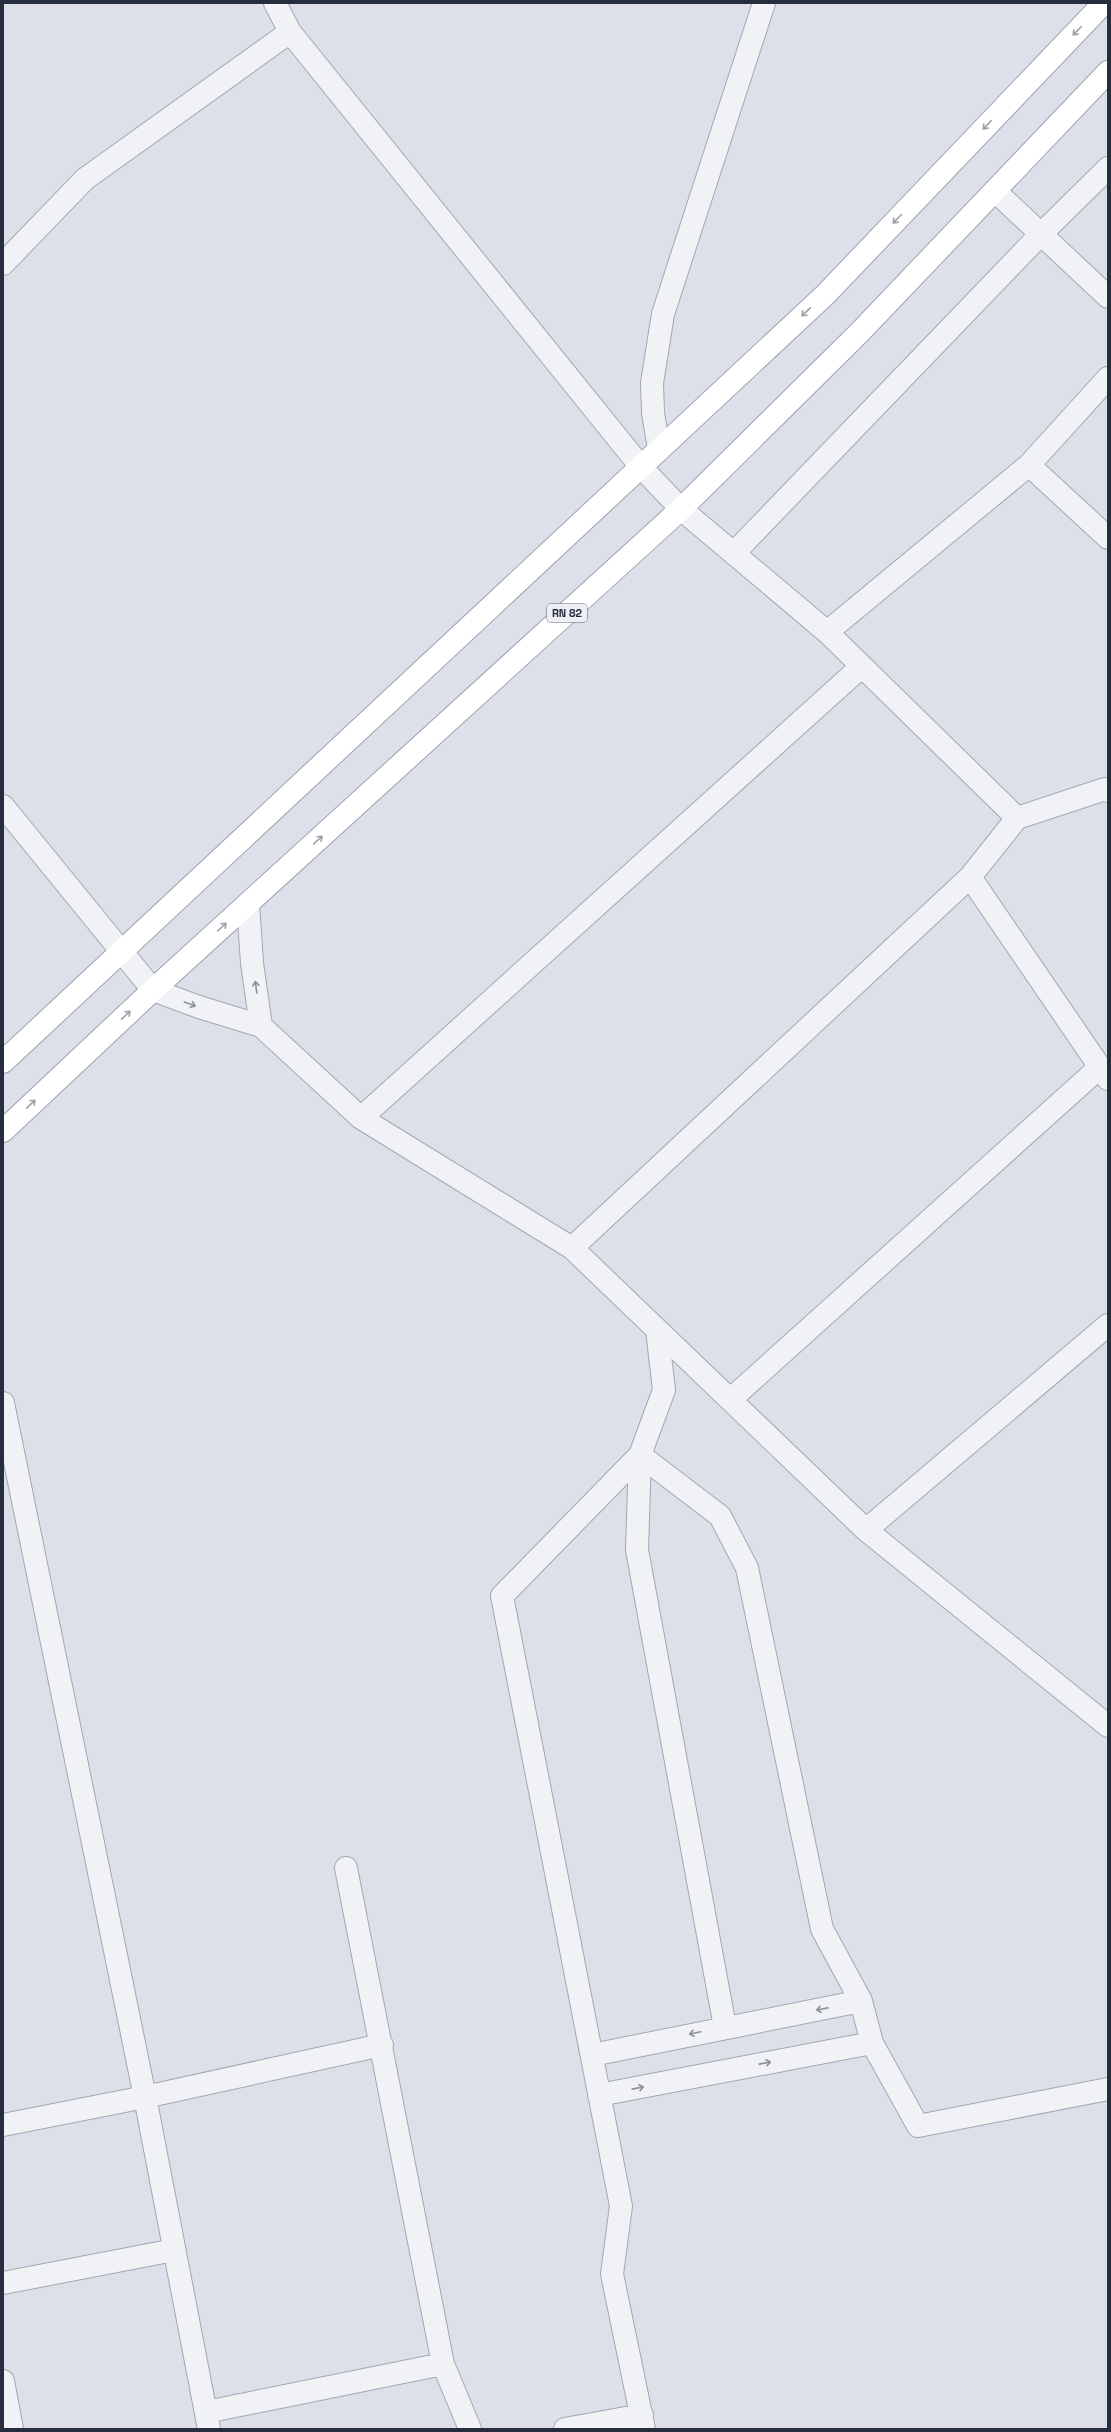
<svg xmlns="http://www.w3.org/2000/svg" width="1111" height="2432" font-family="'Space Grotesk',sans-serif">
<rect width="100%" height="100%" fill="#dde0e8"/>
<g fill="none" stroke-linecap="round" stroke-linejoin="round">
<defs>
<path id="minor" d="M 275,3 L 290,32 L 641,467 L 681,509 L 827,632 L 1017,818 L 1105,789 L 1108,791
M 995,191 L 1108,297
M 3,264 L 85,179 L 290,32
M 1108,378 L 1029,465 L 1108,538
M 659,449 L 653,413 L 652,383 L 663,314 L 764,3
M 734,553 L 1041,234 L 1108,168
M 827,632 L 1029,465
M 3,806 L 153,990 L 199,1007 L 261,1026 L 361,1118 L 572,1248 L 866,1530 L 1108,1726
M 1017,818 L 970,877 L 1108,1079
M 248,904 L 252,963 L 261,1026
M 361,1118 L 861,667
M 572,1248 L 970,877
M 657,1330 L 664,1390 L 640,1455 L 637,1550 L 725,2027
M 731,1399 L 1100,1067
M 3,1403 L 145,2097 L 209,2429
M 866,1530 L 1108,1325
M 346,1868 L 443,2364 L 470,2429
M 592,2055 L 861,2001
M 599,2095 L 872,2043
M 3,2125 L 145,2097 L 382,2045
M 3,2283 L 174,2250
M 3,2381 L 12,2429
M 206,2412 L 443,2364
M 565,2429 L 642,2415
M 644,2429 L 612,2274 L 621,2206 L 502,1596 L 640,1455 L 720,1516 L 747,1568 L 822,1929 L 861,2001 L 872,2043 L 918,2126 L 1108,2089"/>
<path id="major" d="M 3,1062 L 825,295 L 1104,3
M 3,1131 L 153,990 L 681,509 L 860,332 L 1108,72"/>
</defs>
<!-- minor casing -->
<use href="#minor" stroke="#a2a7b2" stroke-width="24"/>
<!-- major casing -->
<use href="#major" stroke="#9ca3b4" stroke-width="24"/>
<!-- minor -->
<use href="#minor" stroke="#f0f2f6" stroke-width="22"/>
<!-- major -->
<use href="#major" stroke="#fff" stroke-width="22"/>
</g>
<!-- one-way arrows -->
<defs><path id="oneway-shaft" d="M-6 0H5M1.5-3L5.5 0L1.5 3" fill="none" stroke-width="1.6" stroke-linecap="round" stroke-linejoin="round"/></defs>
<g stroke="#9da0a9">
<use href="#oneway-shaft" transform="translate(1077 31) rotate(134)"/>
<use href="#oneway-shaft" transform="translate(987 125) rotate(134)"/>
<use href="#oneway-shaft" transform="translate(897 219) rotate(134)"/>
<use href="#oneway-shaft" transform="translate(806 312) rotate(137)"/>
<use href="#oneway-shaft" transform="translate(318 840) rotate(-42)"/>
<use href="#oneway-shaft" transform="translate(222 927) rotate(-42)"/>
<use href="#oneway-shaft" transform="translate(126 1015) rotate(-43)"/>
<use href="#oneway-shaft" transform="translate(31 1104) rotate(-43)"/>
</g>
<g stroke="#8b909a">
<use href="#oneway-shaft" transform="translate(256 987) rotate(-98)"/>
<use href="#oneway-shaft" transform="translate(190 1004) rotate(20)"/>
<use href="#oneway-shaft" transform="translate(822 2009) rotate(169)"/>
<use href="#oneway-shaft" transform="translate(695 2033) rotate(168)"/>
<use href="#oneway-shaft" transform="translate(765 2063) rotate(-11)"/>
<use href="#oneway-shaft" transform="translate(638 2088) rotate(-11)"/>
</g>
<g text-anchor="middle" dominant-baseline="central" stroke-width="3.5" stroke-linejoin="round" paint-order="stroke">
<!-- shield labels -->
<rect fill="#edeff5" stroke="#626776" stroke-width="1" x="547" y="604" width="40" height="18" rx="3"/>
<g font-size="11" font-weight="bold" fill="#262d3f">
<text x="567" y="613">RN 82</text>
</g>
</g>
<!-- border -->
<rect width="1111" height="2432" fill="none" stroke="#262d3f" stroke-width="8"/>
</svg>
